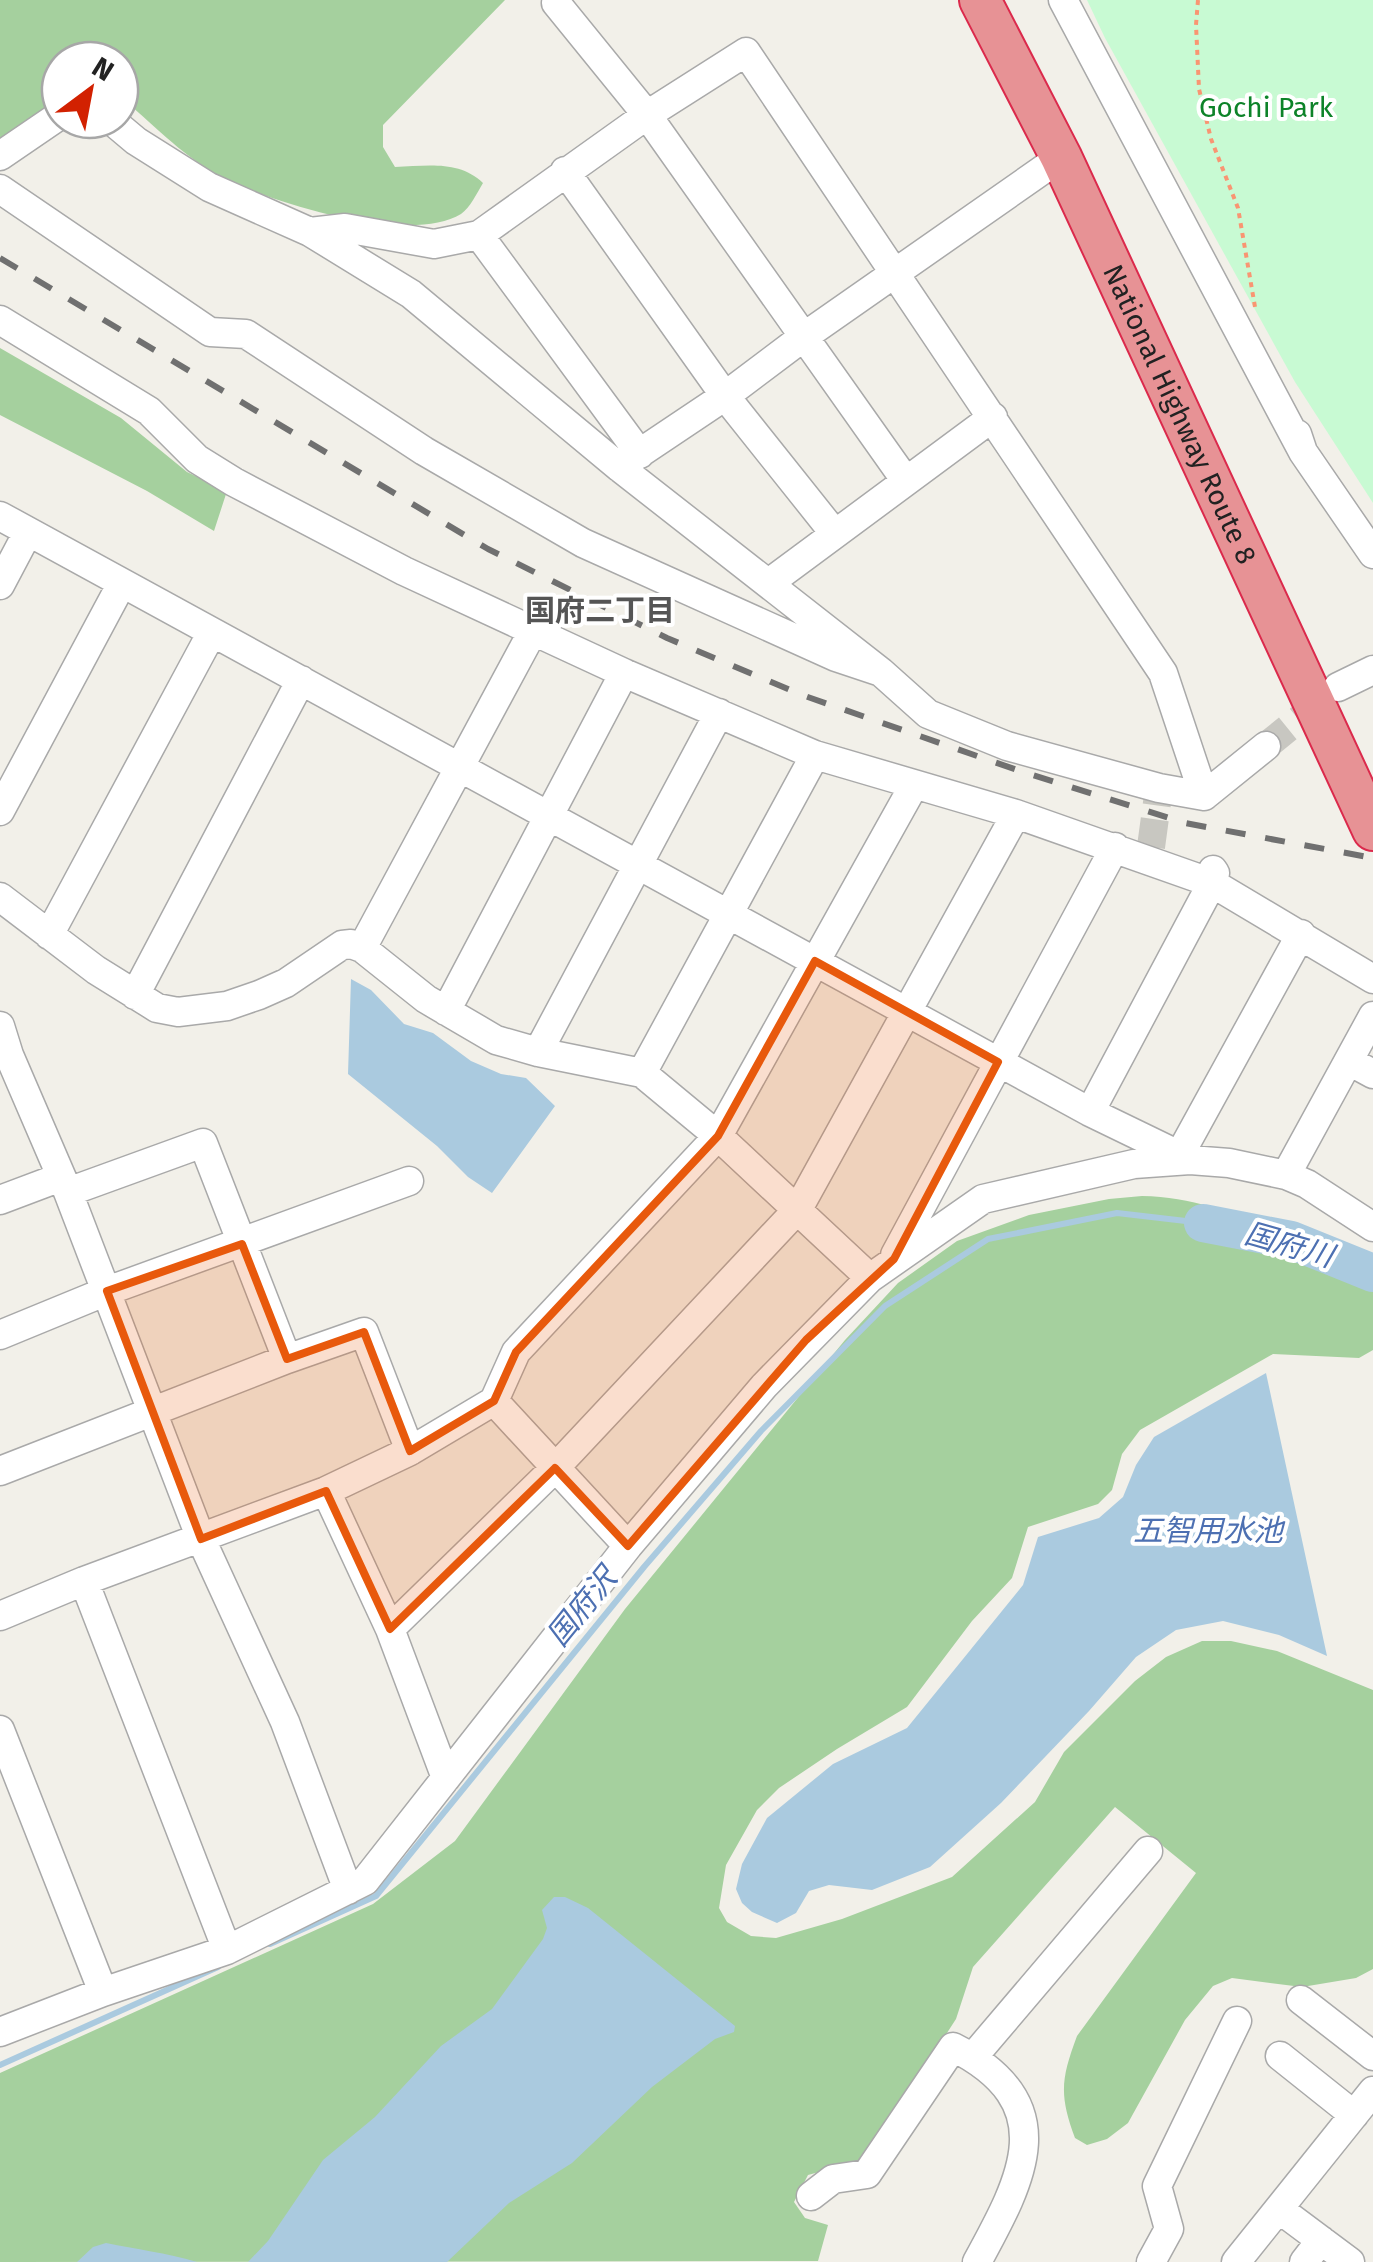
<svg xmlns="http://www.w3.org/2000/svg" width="1373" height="2262" font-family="'Fira Sans','Noto Sans JP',sans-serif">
<rect width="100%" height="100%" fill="#f2f0e9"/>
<!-- forest -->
<path fill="#a5d09e" d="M 0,0 L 505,0 L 383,125 L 383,147 L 395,167 C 427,166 459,160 483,183 C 477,193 470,208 461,214 C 409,246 267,202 216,174 C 181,154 150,122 120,96 L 120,60 L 60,60 L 60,100 L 0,139 Z
M 0,348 L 121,418 L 187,472 L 227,491 L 214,531 L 147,491 L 0,415 Z
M 1142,1196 C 1211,1197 1257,1227 1320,1246 C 1337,1251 1355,1255 1373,1259 L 1373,1350 L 1359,1358 L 1273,1354 L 1140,1430 L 1122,1454 L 1112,1490 L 1098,1504 L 1028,1527 L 1012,1578 L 972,1621 L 907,1707 L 837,1749 L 779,1788 L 757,1810 L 726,1865 L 719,1908 L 727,1922 L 751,1936 L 776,1938 L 842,1919 L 952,1877 L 1035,1802 L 1064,1752 L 1135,1681 L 1166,1657 L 1202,1641 L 1231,1641 L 1277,1651 L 1373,1690 L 1373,1969 L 1356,1978 L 1302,1987 L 1232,1978 L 1213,1986 L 1185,2020 L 1128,2123 L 1107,2139 L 1087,2145 L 1075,2138 C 1059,2095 1061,2079 1077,2036 L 1196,1873 L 1115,1807 L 973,1967 L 956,2019 L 887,2126 L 859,2161 L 808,2175 L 794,2202 L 805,2218 L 828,2225 L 818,2261 L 0,2262 L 0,2073 L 373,1904 L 455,1841 L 625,1609 L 845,1340 L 898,1283 L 957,1241 L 1029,1215 L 1109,1199 Z"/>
<!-- park -->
<path fill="#c8fad3" d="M 1087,0 L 1373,0 L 1373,503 L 1295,382 L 1105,38 Z"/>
<!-- water -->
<path fill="#aacadf" d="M 351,979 L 371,990 L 404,1024 L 433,1033 L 471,1061 L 501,1074 L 526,1078 L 555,1106 L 492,1193 L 468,1177 L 437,1146 L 348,1074 Z
M 1266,1373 L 1327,1656 L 1279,1635 L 1223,1621 L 1176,1630 L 1136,1657 L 1089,1711 L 1001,1803 L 930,1867 L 872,1890 L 829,1885 L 809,1891 L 796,1913 L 777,1923 L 752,1912 L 742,1903 L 736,1889 L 742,1864 L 767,1818 L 833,1764 L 907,1728 L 1023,1585 L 1038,1537 L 1099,1518 L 1123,1497 L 1136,1465 L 1154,1437 Z
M 554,1897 L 565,1897 L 588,1908 L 735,2026 L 734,2032 L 715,2039 L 652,2087 L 572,2163 L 509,2203 L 447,2262 L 248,2262 L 268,2241 L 323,2160 L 375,2117 L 441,2046 L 492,2009 L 543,1939 L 547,1928 L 542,1910 Z
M 106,2243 C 136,2249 166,2253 197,2262 L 77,2262 L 93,2247 Z"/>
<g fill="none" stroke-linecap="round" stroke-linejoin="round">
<!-- stream -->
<path stroke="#aacadf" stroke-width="6" d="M 270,1944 L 376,1896 L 644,1567 L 761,1431 L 885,1306 L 988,1239 L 1117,1213 L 1203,1223
M 0,2065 L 218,1967"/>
<!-- river -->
<path stroke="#aacadf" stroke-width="38" d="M 1203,1223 L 1291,1240 L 1373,1273"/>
<!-- minor-tunnel -->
<path stroke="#c8c7c1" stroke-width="28" stroke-dasharray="28 14" stroke-linecap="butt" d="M 1266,746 L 1329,695
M 1151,847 L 1159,788"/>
<defs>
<path id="minor" d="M 1063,0 L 1303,452
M 556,3 L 647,115 L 906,481
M 0,156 L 60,115
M 565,171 L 725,396 L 835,534
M 0,189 L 210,332 L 246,334 L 424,451 L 583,543 L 836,657 L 881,672 L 619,467 L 411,294 L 310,232 L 209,187 L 136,141 L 111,120
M 310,232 L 345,228 L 434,244 L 479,235 L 647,115 L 746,52 L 1163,673 L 1204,796 L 1159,788 L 1007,746 L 928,714 L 881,672
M 479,235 L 640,454
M 0,320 L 149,411 L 197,459 L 234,482 L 404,571 L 624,673 L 815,755 L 1016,814 L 1212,883 L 1373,979
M 1297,434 L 1303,452 L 1373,554
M 619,467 L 725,396 L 802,338 L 1061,157
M 0,516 L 1090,1112 L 1189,1160
M 777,577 L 993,417
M 0,585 L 28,532
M 1338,687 L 1373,670
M 1204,796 L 1266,746
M 0,811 L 122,583
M 0,897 L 96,970 L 157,1008 L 178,1012 L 227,1006 L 259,995 L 286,983 L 342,945 L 351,944 L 362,948 L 426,999 L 496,1040 L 538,1052 L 642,1073 L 718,1136 L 870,1278
M 49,935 L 212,632
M 362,948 L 534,629
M 135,995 L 301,680
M 446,1011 L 624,673
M 0,1026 L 9,1055 L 68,1192 L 201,1539 L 285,1722 L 348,1890
M 538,1052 L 719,713
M 1349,1061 L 1373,1074
M 642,1073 L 815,755
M 1090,1112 L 1212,883 L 1215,873 L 1213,870
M 1179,1156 L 1301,934
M 1286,1175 L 1373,1016
M 68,1192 L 203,1143 L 287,1359
M 0,1200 L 61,1177
M 895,1255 L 1115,847
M 0,1335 L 107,1291 L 409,1181
M 494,1401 L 628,1546
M 0,1471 L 287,1359 L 364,1332 L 410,1451
M 326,1491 L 390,1629 L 446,1778
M 84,1581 L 227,1950
M 0,1616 L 84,1581 L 326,1491 L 410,1451 L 494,1401 L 516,1352 L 718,1136 L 914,785
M 390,1629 L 555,1468 L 798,1209 L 1016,814
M 0,1730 L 103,1992
M 1301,2000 L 1373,2056
M 0,2032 L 103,1992 L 227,1950 L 365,1881 L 628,1546 L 764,1386 L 870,1278 L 983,1199 L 1134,1164 L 1190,1160 L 1229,1163 L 1286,1175 L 1307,1184 L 1373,1227
M 1280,2056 L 1354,2115
M 973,2057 L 1148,1851
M 811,2196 L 833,2179 L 867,2174 L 953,2047 C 1064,2103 1023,2178 977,2262
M 1279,2209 L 1350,2262
M 1151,2262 L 1169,2229 L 1157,2186 L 1237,2021
M 1236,2262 L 1373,2091
M 1304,2262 L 1321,2240"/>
<g id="highway">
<path id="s1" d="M 980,0 L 1061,157 L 1373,830"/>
</g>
</defs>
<!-- minor casing -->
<use href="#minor" stroke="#a9a9a9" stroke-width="31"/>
<!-- highway casing -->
<use href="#highway" stroke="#db2a4c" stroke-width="44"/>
<!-- path -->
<path stroke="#f99572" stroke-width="4" stroke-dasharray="5 5" stroke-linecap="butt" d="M 1198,0 L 1196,25 L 1199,89 L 1211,139 L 1238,208 L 1255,307"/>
<!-- minor -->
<use href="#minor" stroke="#fff" stroke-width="28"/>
<!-- highway -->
<use href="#highway" stroke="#e79295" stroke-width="40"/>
<!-- rail -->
<path stroke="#707070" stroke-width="6" stroke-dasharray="20 20" stroke-linecap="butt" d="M 0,258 L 488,549 L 667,638 L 802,695 L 1023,772 L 1185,823 L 1373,858"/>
</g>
<!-- marked area -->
<path fill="#e8590c" fill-opacity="0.2" stroke="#e8590c" stroke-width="8" stroke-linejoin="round" d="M 815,961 L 998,1062 L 894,1259 L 806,1340 L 628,1546 L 555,1468 L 390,1629 L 326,1491 L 201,1539 L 107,1291 L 242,1244 L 287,1359 L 364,1332 L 410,1451 L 494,1401 L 516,1352 L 718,1136 Z"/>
<g text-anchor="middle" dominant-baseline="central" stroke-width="8" stroke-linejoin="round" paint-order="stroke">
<!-- park labels -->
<g font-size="28" fill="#0d8329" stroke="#fff">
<text x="1266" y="107">Gochi Park</text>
</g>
<!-- street labels -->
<g font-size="28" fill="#222" stroke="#fff">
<text stroke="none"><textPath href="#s1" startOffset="460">National Highway Route 8</textPath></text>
</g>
<!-- neighbourhood labels -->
<g font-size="30" font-weight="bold" fill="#555" stroke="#fff">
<text x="600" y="611">国府二丁目</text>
</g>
<!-- water labels -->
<g font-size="30" font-style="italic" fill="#4d70b2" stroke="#fff">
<text transform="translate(1289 1245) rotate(16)">国府川</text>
<text x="1208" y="1531">五智用水池</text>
<text transform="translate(582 1607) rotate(-51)">国府沢</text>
</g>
</g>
<!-- north arrow -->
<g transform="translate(90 90) rotate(32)"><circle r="48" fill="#ffffff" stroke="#a7a7a7" stroke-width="2.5"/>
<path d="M0-8L18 38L0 25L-18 38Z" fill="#d22101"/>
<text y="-15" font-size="28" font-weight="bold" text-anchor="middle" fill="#222222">N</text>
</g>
</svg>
